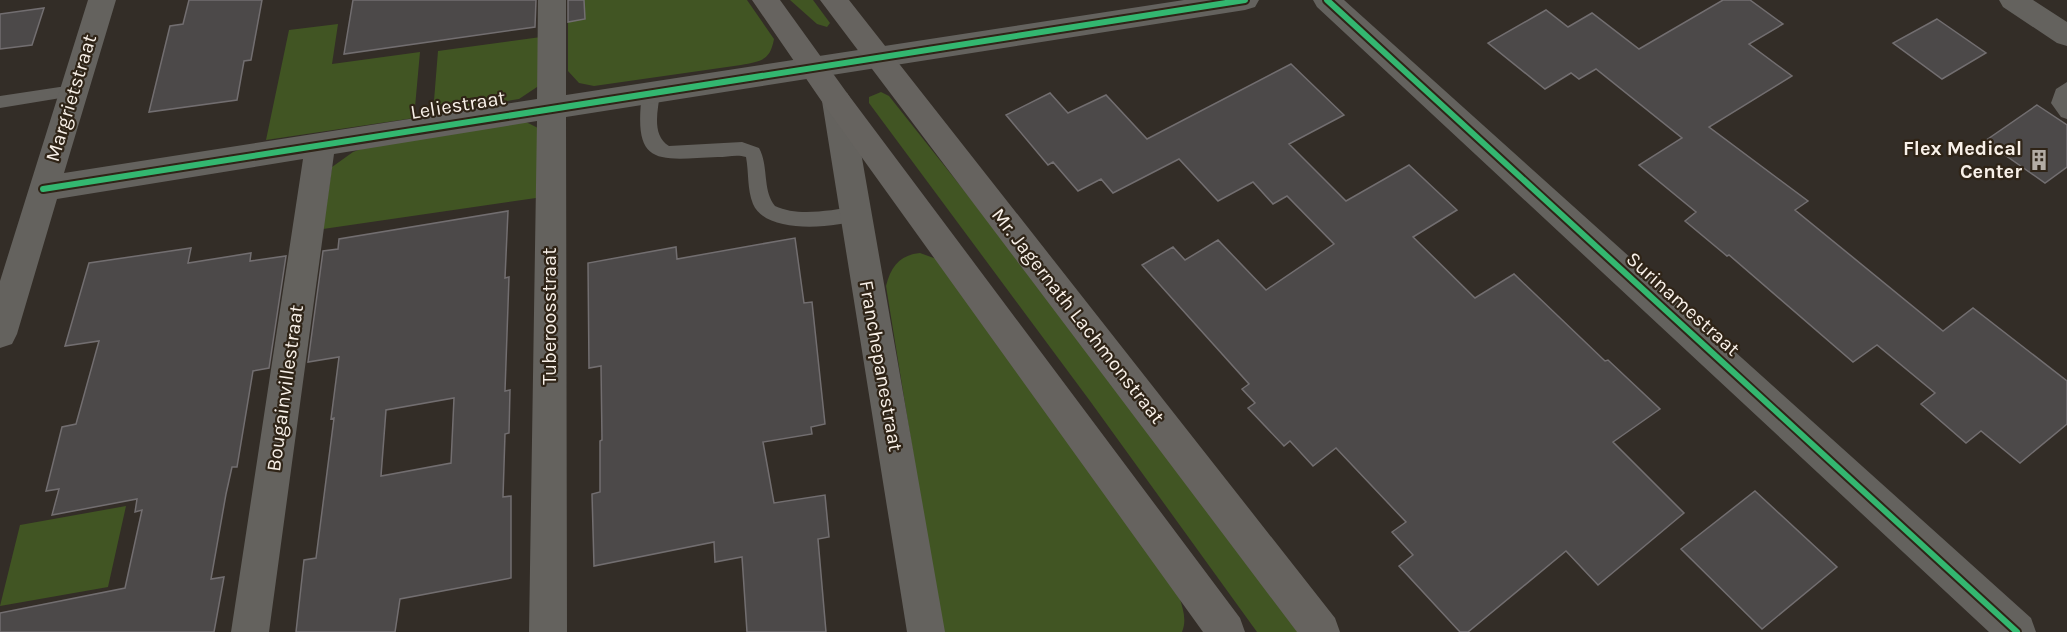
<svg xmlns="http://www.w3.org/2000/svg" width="2067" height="632" font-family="Karla,sans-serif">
<rect width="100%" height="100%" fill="#332d27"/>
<!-- green -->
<path fill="#415523" d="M 568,0 L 747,0 L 774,39 C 770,61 761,61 741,65 L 594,86 L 579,83 L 568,71 Z
M 790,0 L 813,0 L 830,23 L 827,27 L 817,24 Z
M 338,24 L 332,64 L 420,52 L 414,118 L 266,140 L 289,30 Z
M 541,37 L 540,85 L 519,99 L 433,113 L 438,51 Z
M 881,92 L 889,96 L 1001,237 L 1302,632 L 1257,632 L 1090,401 L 869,103 L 869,97 Z
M 526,122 L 542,130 L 543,197 L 323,229 L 332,167 L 353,152 L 369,146 Z
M 920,253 L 942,261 L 1179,596 C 1183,609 1187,620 1182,632 L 942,632 L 886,286 C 891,266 900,255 920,253 Z
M 126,506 L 108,587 L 0,606 L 20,525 Z"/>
<!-- building -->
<path fill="#4c4949" stroke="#726e70" stroke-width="1.5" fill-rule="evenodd" d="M 189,0 L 262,0 L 251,60 L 244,61 L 237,100 L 149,112 L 170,26 L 183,24 Z
M 353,0 L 536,0 L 535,27 L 344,54 Z
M 568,0 L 584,0 L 585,19 L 568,22 Z
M 1723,0 L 1750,0 L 1783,24 L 1749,44 L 1792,76 L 1709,127 L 1808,201 L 1795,210 L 1943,331 L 1973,308 L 2067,381 L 2067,424 L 2020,463 L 1981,431 L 1966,443 L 1921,404 L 1935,393 L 1877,345 L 1853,362 L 1729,255 L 1727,256 L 1685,221 L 1696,212 L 1639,165 L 1682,138 L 1596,69 L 1579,79 L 1571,73 L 1545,89 L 1488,43 L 1546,10 L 1568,27 L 1592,13 L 1639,49 Z
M 44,8 L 32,45 L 0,49 L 0,14 Z
M 1937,19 L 1986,53 L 1942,79 L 1893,43 Z
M 1291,64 L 1344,115 L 1289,144 L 1346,201 L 1409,165 L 1457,210 L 1413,237 L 1475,298 L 1514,274 L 1605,361 L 1608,360 L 1660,409 L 1613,442 L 1684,513 L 1598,585 L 1566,551 L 1468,632 L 1460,632 L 1399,566 L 1413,555 L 1392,532 L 1406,522 L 1336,448 L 1313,466 L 1290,441 L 1284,446 L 1248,408 L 1255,403 L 1242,389 L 1249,384 L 1142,265 L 1173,247 L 1185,260 L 1218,240 L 1266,290 L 1334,244 L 1287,196 L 1273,204 L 1253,182 L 1218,201 L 1179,159 L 1113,193 L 1101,179 L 1078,191 L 1053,162 L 1048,165 L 1006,115 L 1050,93 L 1068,113 L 1106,95 L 1147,139 Z
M 2037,105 L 2067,125 L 2067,167 L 2045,183 L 1985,141 Z
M 508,211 L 505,278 L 509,277 L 505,391 L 510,390 L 509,433 L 505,434 L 503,497 L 511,496 L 511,578 L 400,599 L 395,632 L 296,632 L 304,560 L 316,558 L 334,418 L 331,419 L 339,357 L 308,362 L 323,251 L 338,249 L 339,239 ZM 454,398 L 451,463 L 381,476 L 386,410 Z
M 795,238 L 804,303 L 812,302 L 825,424 L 811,427 L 812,434 L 763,442 L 774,503 L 825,495 L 829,537 L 818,539 L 826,632 L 747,632 L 742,557 L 715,562 L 714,542 L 594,566 L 592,494 L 600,492 L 600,441 L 602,440 L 601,366 L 589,368 L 588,263 L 676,247 L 677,259 Z
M 191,248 L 188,263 L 251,253 L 250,261 L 286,256 L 269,368 L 253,371 L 237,467 L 232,467 L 226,494 L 211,579 L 224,577 L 214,632 L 0,632 L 0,613 L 125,588 L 142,510 L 135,512 L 137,499 L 52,515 L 59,489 L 46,491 L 62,427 L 76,424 L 99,341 L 65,346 L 89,263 Z
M 1755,491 L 1837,567 L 1762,629 L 1681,549 Z"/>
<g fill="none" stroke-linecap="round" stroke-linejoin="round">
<!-- service -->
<path fill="#64625e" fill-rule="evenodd" d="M 2067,82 L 2067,119 L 2061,117 L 2051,103 L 2056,89 Z
M 73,85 L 79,87 L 82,91 L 79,95 L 0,108 L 0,96 Z
M 651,87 L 657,89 L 660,93 C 658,110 651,135 669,146 L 742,142 L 759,148 C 769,166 762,190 775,206 C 798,217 830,210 855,207 L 862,209 L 864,214 L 862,219 C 835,228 766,235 753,204 C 747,189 749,173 746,157 C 737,154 727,157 718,157 C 656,160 633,167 642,93 L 645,89 Z"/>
<!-- minor -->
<path fill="#64625e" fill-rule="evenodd" d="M 88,0 L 116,0 L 64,173 L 537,99 L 538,0 L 566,0 L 566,95 L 1184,0 L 1259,0 L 1255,7 L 1245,10 L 566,117 L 567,632 L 529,632 L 537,121 L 334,154 L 269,632 L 231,632 L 303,159 L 57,199 L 17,334 L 12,344 L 0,348 L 0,281 Z
M 1313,0 L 1344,0 L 2031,618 L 2036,632 L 1989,632 L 1317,7 Z
M 1999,0 L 2033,0 L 2067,22 L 2067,46 L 2057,43 L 2003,7 Z
M 837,90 L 847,93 L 852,101 L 945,632 L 907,632 L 822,101 L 827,93 Z"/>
<!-- secondary -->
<path fill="#66635f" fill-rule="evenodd" d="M 752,0 L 780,0 L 847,93 L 1240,618 L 1245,632 L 1203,632 L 827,109 Z
M 820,0 L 849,0 L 1335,618 L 1340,632 L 1297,632 Z"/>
<defs>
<path id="cycleway" d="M 1327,0 L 2017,632
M 43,189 L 1245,0"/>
</defs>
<!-- cycleway casing -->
<use href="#cycleway" stroke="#2f2417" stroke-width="10"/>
<!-- cycleway -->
<use href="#cycleway" stroke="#33b770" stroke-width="6"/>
</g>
<!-- icons -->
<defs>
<symbol id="building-bare" viewBox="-9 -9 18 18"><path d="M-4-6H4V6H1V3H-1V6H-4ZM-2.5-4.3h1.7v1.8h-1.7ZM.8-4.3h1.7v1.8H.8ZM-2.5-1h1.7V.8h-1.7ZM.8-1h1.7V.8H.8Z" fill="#b3aca4" stroke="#2f2417" stroke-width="2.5" paint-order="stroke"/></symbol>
</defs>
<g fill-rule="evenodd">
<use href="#building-bare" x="2024" y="145" width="30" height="30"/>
</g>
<g text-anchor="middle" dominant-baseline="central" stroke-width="4.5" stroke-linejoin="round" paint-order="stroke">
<!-- street labels -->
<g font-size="20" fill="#f8f0e8" stroke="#2f2417">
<text transform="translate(71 98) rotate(-73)">Margrietstraat</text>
<text transform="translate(458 105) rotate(-9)">Leliestraat</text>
<text transform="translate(1683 304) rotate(42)">Surinamestraat</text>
<text transform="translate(549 316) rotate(-90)">Tuberoosstraat</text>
<text transform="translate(1078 316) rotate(52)">Mr. Jagernath Lachmonstraat</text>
<text transform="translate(881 366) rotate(80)">Franchepanestraat</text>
<text transform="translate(285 388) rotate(-82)">Bougainvillestraat</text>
</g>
<!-- poi labels -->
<g font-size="20" font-weight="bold" fill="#f8f0e8" stroke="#2f2417" text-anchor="end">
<text x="2022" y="148">Flex Medical<tspan x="2022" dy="23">Center</tspan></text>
</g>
</g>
</svg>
